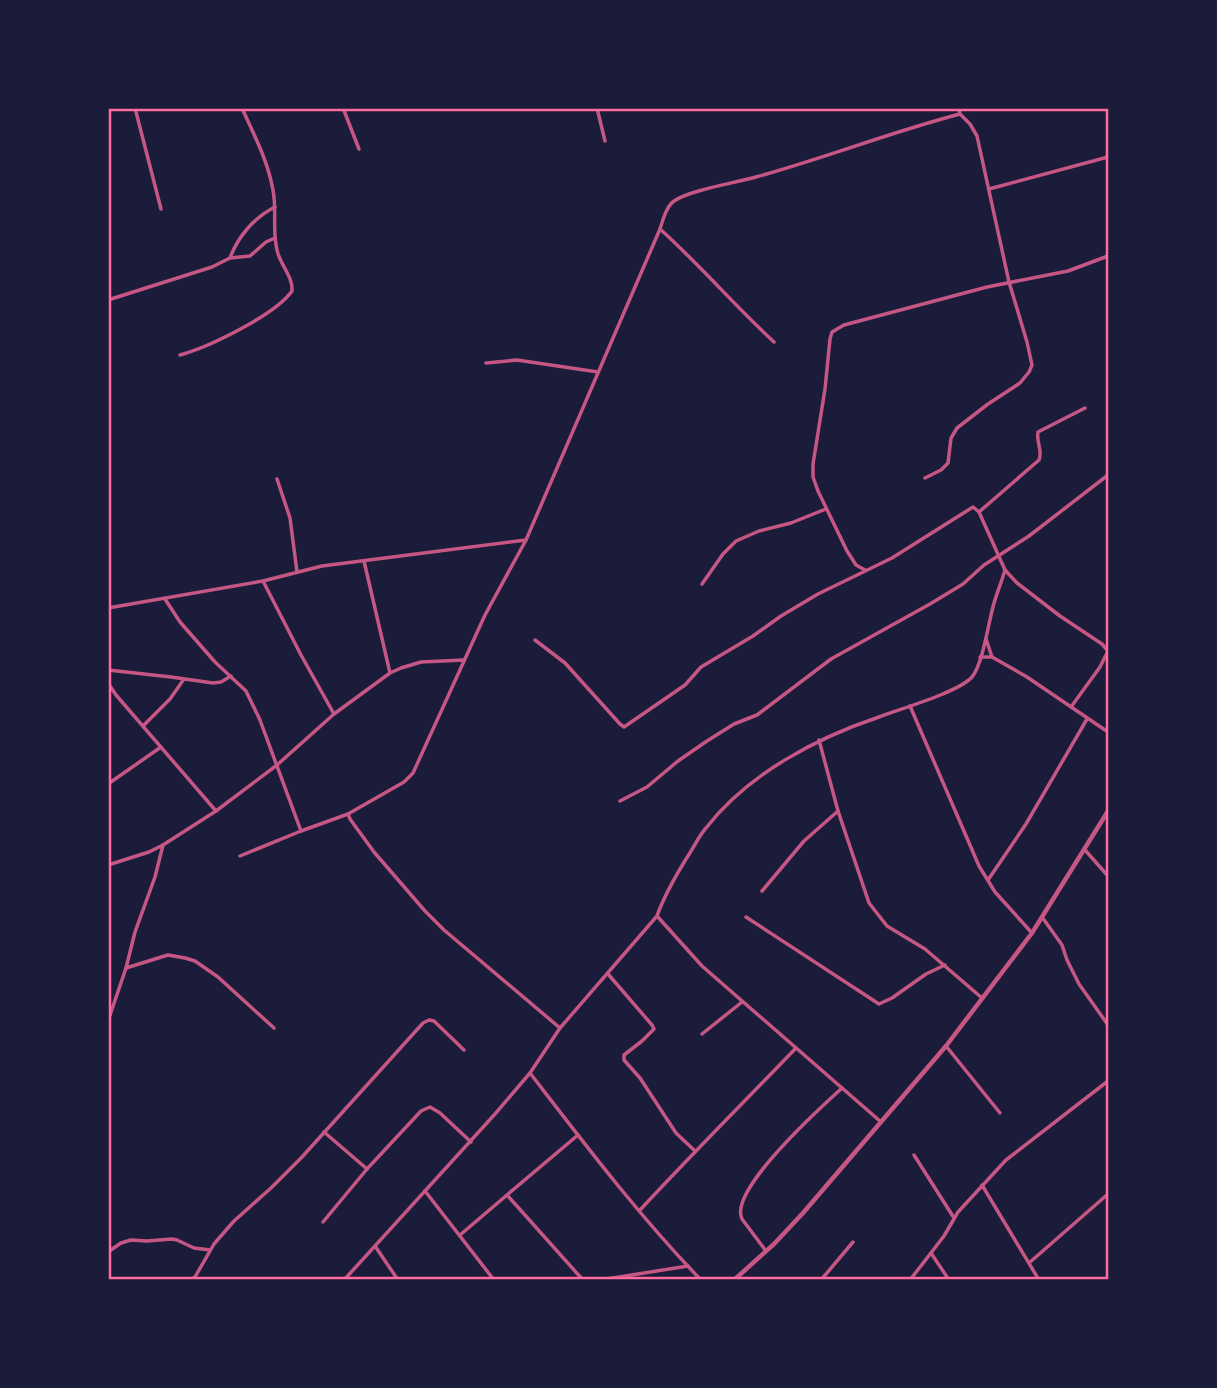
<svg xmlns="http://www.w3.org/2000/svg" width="1217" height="1388" font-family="Commissioner,sans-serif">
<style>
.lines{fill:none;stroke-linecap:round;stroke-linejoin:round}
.minor{stroke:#c65784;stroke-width:3.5}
.tertiary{stroke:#c65784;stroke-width:4.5}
.neatline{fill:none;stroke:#ff6b9d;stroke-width:2.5}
</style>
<rect width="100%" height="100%" fill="#1b1b3a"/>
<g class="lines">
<g class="minor">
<polyline points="135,108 161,209"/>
<polyline points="343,108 359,149"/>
<polyline points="597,108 605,141"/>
<polyline points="989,189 1108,157"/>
<path d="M660 229C700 265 735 306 774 342"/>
<path d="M230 258C238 236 255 217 275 207"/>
<polyline points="108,300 212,267 230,258 250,256 266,242 275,238"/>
<path d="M180 355C209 347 275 315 292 291 293 276 280 265 277 250 272 229 277 211 273 190 268 161 254 135 242 108"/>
<polyline points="486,363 517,360 598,372"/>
<polyline points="925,478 941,470 948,463 951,438 957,428 988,404 1020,383 1029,372 1032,365 1027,342 1009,282 977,136 970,124 960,114 959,108"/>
<polyline points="277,479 290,518 297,572"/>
<path d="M979 512 1039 460C1043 451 1036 442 1038 432L1085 408"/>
<polyline points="364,561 390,673"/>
<polyline points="865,570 856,565 847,551 818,491 813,477 813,464 825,389 830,339 832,332 844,325 987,287 1068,271 1108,256"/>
<polyline points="263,581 301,655 334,714"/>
<polyline points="702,584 723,554 736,541 759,531 791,523 826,509"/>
<polyline points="165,599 180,622 215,662 246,691 260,720 301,831"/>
<polyline points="108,608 263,581 322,566 526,540"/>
<polyline points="986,639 992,657"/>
<polyline points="535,640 565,663 620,724 624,727 685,685 701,667 753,636 781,616 818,594 892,558 973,507 979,512 1005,570 1017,583 1060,616 1102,644 1108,651 1100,667 1071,707"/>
<polyline points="980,657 992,657 1027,677 1108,732"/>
<polyline points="108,670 171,677 213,683 221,682 231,676"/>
<polyline points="108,683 116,695 216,811"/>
<polyline points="910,706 979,866 995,892 1032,933"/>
<polyline points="143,726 170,699 184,679"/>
<polyline points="108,784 161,747"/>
<polyline points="620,801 647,787 678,761 707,741 734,724 757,715 831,659 930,604 963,584 984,565 1029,536 1108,475"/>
<polyline points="838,811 869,903 887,926 925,949 982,998"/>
<polyline points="348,814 350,819 374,852 425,911 444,930 560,1028"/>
<polyline points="1085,850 1108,876"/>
<path d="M240 856 301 831 348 814 404 782 413 773 485 615 526 540 660 229C663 220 666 207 674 201 690 190 735 183 756 177 825 158 891 132 960 114"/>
<polyline points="108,865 149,852 163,845 216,811 277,765 334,714 390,673 401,668 421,662 464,660"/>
<polyline points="988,880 1026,824 1087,719"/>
<polyline points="762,891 804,841 838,811 819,740"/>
<polyline points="746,917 879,1004 892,998 926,974 945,965"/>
<polyline points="1042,917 1062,945 1067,960 1079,984 1108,1025"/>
<polyline points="126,968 168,955 185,958 195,961 218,977 274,1028"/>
<polyline points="608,974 652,1025 654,1029 642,1041 624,1055 624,1060 640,1078 676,1133 695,1151"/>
<polyline points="108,1021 126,968 135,932 155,877 163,845"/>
<polyline points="702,1034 742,1002"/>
<polyline points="946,1046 1000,1113"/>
<path d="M530 1073C584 1143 639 1216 701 1280"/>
<path d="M881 1122 702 966 657 916C664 896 675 877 686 859 693 849 698 837 706 828 748 774 816 738 879 717 900 709 959 692 972 677 982 665 988 627 992 611 995 597 1001 584 1005 570"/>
<polyline points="324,1132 367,1169 421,1111 430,1107 440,1113 471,1142"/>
<polyline points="578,1135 507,1195 583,1280"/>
<polyline points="914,1155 954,1218"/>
<polyline points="982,1185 1039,1280"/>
<polyline points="425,1191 494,1280"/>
<path d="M640 1210C691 1155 744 1102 796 1048"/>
<polyline points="323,1222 367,1169"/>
<polyline points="460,1235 507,1195"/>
<polyline points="375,1246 398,1280"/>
<path d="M766 1251 742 1219C728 1191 821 1107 842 1088"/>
<polyline points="108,1252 121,1243 131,1240 147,1241 172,1239 177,1240 194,1248 210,1250"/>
<polyline points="931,1253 949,1280"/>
<polyline points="1029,1263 1108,1194"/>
<polyline points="191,1280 195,1277 214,1244 234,1221 271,1188 302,1157 423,1023 429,1020 434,1021 464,1050"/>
<polyline points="344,1280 495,1114 530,1073 560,1028 657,916"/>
<polyline points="600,1280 688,1266"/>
<polyline points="821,1280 853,1242"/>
<polyline points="910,1280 944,1236 958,1212 1006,1160 1108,1081"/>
</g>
<polyline class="tertiary" points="734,1280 774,1244 803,1213 946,1046 1032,933 1108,811"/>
</g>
<rect width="1217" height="1388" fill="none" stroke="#1b1b3a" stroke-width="220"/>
<rect x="110" y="110" width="997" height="1168" class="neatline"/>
</svg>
